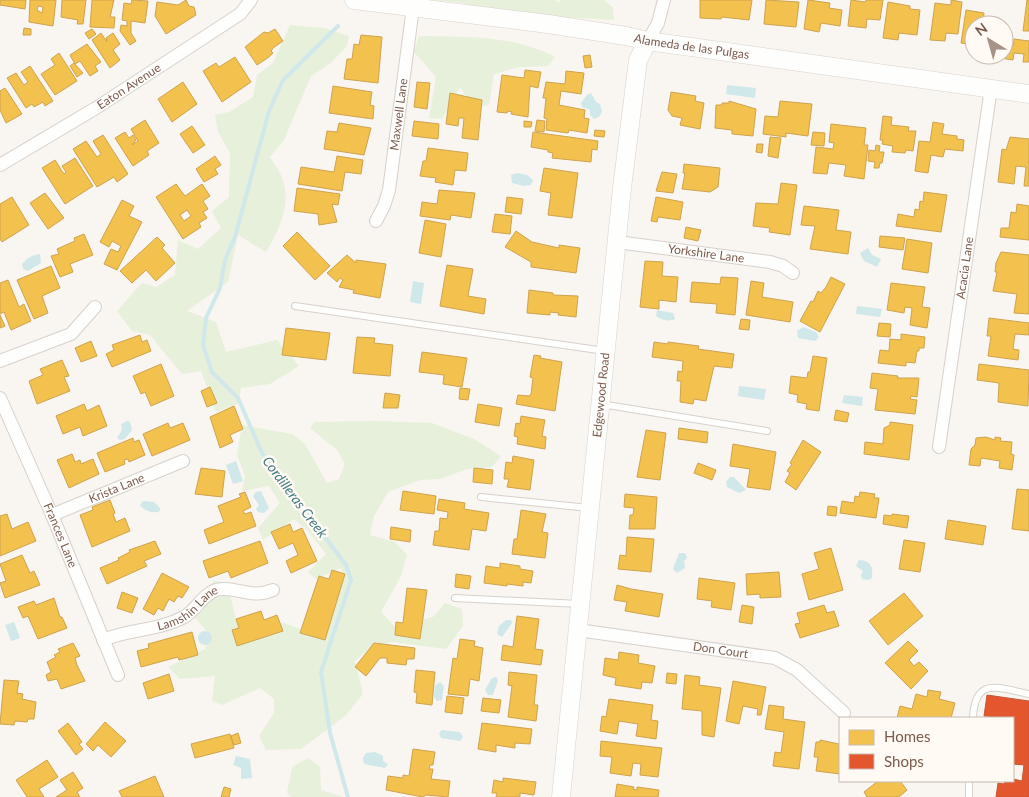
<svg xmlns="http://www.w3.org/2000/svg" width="1029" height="797" font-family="Lato,sans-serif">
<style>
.green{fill:#e7f0db}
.water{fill:#d0e8ea}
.homes{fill:#f2c14e;stroke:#cea34e;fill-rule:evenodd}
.shops{fill:#e4572e;stroke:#c45837}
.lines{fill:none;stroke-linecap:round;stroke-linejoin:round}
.stream{stroke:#d0e8ea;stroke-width:4}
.lane-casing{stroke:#d7d1cb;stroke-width:8}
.street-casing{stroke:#d7d1cb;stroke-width:14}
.secondary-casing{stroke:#d9d2cb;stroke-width:19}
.lane{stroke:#fefefd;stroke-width:6}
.street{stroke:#fefefd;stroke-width:12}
.secondary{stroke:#fefefd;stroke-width:18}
.labels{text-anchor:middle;stroke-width:5;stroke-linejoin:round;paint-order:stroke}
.street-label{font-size:12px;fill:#7a5c4d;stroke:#fffaf3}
.water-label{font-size:14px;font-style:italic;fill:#437c86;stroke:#fffaf3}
</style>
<rect width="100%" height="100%" fill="#f9f5f0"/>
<g class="green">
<polygon points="436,0 555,0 559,3 561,0 604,0 613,8 614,20 500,14 464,3"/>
<path d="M290 25 324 28 349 36 347 46 331 63 311 76 284 140 270 157C274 164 280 171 282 178 292 203 279 231 266 252L238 235 228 282 187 311 216 322 226 352 277 340 299 366 270 384 241 388 238 404 216 412 201 371 182 374 150 335 132 331 117 311 142 283 156 287 175 275 178 240 198 249 221 228 212 211 229 197 230 153 218 132 215 115 229 112 253 97 257 75 273 63Z"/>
<path d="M419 36C465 37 513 35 555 57L548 66 519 67 494 74 489 105 473 107 460 87 442 119 429 118 436 77 414 52Z"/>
<polygon points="375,421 432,423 474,439 501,456 492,467 467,469 440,479 420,480 388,492 374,516 370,535 395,542 407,555 401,576 381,612 395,627 433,617 445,603 462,609 463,626 446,649 393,642 372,646 355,661 363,694 345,716 301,749 266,750 259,736 274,713 274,699 260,688 222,705 212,701 215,676 180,679 168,667 205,649 209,634 195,618 198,598 214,581 227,583 239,631 284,623 310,633 321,621 344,578 341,568 316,579 308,572 326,554 308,531 294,519 263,540 258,528 280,503 269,486 242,491 245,476 237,455 242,425 292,434 305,444 327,483 339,479 345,464 337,450 310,428 314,422"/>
<polygon points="308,758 320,767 321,790 343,797 291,797 287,793 292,767"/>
</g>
<g class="water">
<polygon points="727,85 756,88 755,98 726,94"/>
<polygon points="591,93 596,102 600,104 602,111 600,116 594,119 590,115 590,110 582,107 581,103 587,95"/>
<polygon points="518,173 527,175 533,180 531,185 524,186 512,183 511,175"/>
<polygon points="868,248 872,255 881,259 877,267 864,261 860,253"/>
<path d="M40 254 41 263 28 271 23 269 22 264C27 258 32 255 40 254Z"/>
<polygon points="413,281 424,283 421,304 410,302"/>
<polygon points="857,306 882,309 880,317 856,314"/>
<path d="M657 310 673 313 675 319C669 322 661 320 656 316Z"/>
<polygon points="803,327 816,332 819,337 815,341 798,338 797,331"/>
<polygon points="739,386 766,389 764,400 738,396"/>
<polygon points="844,395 863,397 862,406 842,403"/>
<polygon points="127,421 130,422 132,430 125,439 120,440 117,438 122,430 121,424"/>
<polygon points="236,461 243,481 233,484 226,465"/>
<polygon points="730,477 734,477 746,490 739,493 727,487 726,482"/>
<polygon points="261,491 269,508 264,513 258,512 256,509 259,505 253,496 256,492"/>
<path d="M143 501 154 502 160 508V511C153 514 144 511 140 505Z"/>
<polygon points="679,553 685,553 687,558 684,561 685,568 677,573 673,569"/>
<path d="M859 560C872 561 873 567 872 578L868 580 862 579 861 575 863 571 856 566Z"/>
<polygon points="506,620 511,620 512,623 502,637 497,634 499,626"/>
<polygon points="14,622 20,638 11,641 5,625"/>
<circle cx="205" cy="638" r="7"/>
<polygon points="496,677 498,680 493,695 488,695 485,690 492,678"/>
<polygon points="440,682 444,686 442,700 437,701 434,697 435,686"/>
<polygon points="442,730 460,732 463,737 460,741 441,738 439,733"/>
<polygon points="375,752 383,756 383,761 388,764 385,768 364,764 363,758 366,753"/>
<polygon points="236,756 250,759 252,778 241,779 241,768 233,765"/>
</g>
<g class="homes">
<polygon points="0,0 26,0 25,9 0,5"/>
<path d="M30 0H56L53 26 29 22ZM38 6 43 7 42 13 37 10Z"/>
<polygon points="62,0 86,0 83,24 77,24 78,20 61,17"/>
<polygon points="92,0 114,0 110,17 115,17 114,28 90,27"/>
<polygon points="132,0 148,1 145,23 131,21 131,33 136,41 130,45 120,31 121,25 127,26 127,21 122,20 124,3 131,4"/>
<polygon points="186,0 189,6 194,7 196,15 166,34 155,16 157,2 178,5"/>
<polygon points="700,0 752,0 749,20 722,17 721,19 700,18"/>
<polygon points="766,0 799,2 796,27 764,24"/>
<polygon points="808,0 830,3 829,8 842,10 840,26 821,23 819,32 804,29"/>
<polygon points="851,0 865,2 866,0 883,0 880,20 867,19 866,28 848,26"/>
<polygon points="951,0 962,2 958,34 946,33 945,41 930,40 935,3 951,5"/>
<polygon points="1027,0 1029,0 1029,31 1023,31"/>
<polygon points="888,2 910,6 910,9 920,10 917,35 899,33 898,40 883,38"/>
<polygon points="966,10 984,13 983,25 974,25 974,45 961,43"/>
<polygon points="24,28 31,29 31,35 23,35"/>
<polygon points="92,29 96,34 89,39 85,33"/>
<polygon points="275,29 283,41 273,48 271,51 273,53 269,57 257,65 245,47 264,32 268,33"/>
<polygon points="101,33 107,42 106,38 113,33 120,44 113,50 120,60 110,68 92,40"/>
<polygon points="361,35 382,37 378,83 344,79 347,59 352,59 354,44 359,45"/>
<polygon points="1014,39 1029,41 1029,62 1023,62 1024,54 1014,53 1013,60 1000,58 1000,55 1004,55 1004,45 1013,46"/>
<polygon points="87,44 101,62 95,66 98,71 90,76 80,61 75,64 70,55"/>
<polygon points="59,53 77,81 55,95 41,74 55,65 51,59"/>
<polygon points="590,55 592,67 585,68 583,56"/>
<polygon points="235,57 251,82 222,102 203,71 216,63 219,67"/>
<polygon points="74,63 83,73 77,77 70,66"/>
<polygon points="30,66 53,101 45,106 43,102 34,107 32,104 26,108 7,78 16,73 24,85 28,82 21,72"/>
<polygon points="525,70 541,72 538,88 530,86 528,117 511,114 512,112 508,111 507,113 497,112 502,75 524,78"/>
<polygon points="566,71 584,73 581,94 561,91 559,105 585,110 584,118 589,119 587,133 569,130 568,133 546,130 547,119 544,118 546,98 543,98 546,82 565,84"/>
<polygon points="183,82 197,104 172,122 158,99"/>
<polygon points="417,82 430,83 427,109 414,107"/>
<polygon points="333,86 372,92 370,105 374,106 373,119 329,113"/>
<polygon points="5,88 22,114 6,123 0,110 0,91"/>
<polygon points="671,92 696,96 695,101 704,103 700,129 680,125 682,118 672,116 668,110"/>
<polygon points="450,93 482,100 478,140 462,138 464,118 459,118 458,126 446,124"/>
<polygon points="729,101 756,109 753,136 732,134 732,130 715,128 716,105 722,105 722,103 729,103"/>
<polygon points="780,101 812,104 808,136 786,133 786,137 763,134 765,116 778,117"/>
<polygon points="883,116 892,117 891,125 909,127 908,131 916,131 913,151 906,150 905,153 892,152 893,146 882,144 883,140 880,140"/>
<polygon points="145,120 159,143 147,151 149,155 133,166 115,138 125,132 129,138 133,135 136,140 132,145 138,141 131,129"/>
<polygon points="537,120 545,121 544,132 535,131"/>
<polygon points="414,121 439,124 438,139 412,136"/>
<polygon points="524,121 532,122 531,127 524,127"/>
<polygon points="933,122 944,124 942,134 957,136 957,139 964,140 963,151 945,149 943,157 931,155 928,173 915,171 919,141 930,142"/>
<polygon points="339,123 371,128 364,155 324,149 327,131 337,132"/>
<polygon points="831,124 866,128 864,145 868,145 864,179 844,176 846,165 829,163 827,174 813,173 816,147 833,149 834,143 829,142"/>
<polygon points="192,126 205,145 193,153 180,134"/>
<polygon points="595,130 605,131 604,137 594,136"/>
<polygon points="533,132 598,141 597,150 592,149 591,162 552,158 553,153 548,152 548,150 531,147"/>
<polygon points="813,132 825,133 824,146 811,145"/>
<polygon points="103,135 128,174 117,182 114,177 97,187 73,149 86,141 97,157 101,154 93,141"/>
<polygon points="770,137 781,138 778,158 768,156"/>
<polygon points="1010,137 1029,139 1029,186 1024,186 1026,167 1016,166 1014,184 998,182 1002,149 1006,150"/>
<polygon points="757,144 763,144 762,153 756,152"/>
<polygon points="876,145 880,146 879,152 884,152 882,163 880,163 879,168 874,168 875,162 868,161 869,150 875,151"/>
<polygon points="428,148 468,153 466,171 455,170 453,185 435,182 436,178 420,176 423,161 426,161"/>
<polygon points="215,156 221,165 215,169 218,174 204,182 196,169"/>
<polygon points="337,156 363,160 361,174 345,172 342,191 298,184 301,167 334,172"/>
<polygon points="75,158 93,186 65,204 42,168 55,160 64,174 66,172 62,166"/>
<polygon points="684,164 720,168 718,187 710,192 682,189 685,173 683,173"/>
<polygon points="544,168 578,173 572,218 548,215 551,193 540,191"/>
<polygon points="662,172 677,174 673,193 656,191"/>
<polygon points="781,183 797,185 790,235 769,232 770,228 753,226 756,203 778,204"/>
<path d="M176 184 185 196 202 184 210 196 203 201 208 209 203 212 207 218 199 223 201 227 183 239 156 197ZM187 210 191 216 184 221 180 215Z"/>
<polygon points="297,188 340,194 338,205 332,204 337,222 319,225 318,214 294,211"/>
<polygon points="439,190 475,193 471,218 451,215 450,220 420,216 422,202 437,204"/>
<polygon points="924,192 947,195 941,232 896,226 898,214 914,217 915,209 919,210 920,201 923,202"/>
<polygon points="45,193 64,218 48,229 30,203"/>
<polygon points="12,197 29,225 2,242 0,239 0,204"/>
<polygon points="507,197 523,199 521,214 505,212"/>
<polygon points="656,197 683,202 680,220 658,217 657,222 651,221"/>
<polygon points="122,200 134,206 129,216 142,222 117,270 104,264 111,249 118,252 121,246 112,241 109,247 100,242"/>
<polygon points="1017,204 1029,206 1029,240 1000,237 1001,228 1009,228 1011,212 1016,213"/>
<polygon points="804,206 839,210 836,230 851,232 848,254 810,249 815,226 801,225"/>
<polygon points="495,214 512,216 510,234 492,232"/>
<polygon points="425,220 446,224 441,257 419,253"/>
<polygon points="686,227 701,230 698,241 684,238"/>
<polygon points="516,231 532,242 559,248 559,245 580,248 576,273 531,267 531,262 505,247"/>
<polygon points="297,232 330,266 315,280 283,246"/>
<polygon points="84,234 93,255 70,264 73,272 60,277 51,256 59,254 57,249 75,241 74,238"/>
<polygon points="880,236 905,238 903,250 879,247"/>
<polygon points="157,237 165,245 162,248 175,263 156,281 146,270 132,283 120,271"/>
<polygon points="907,239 932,243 928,273 902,269"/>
<polygon points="1001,252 1029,255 1029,314 1014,313 1017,294 993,291 997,272 995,272 996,263"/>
<polygon points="347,255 356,263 356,260 386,264 380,298 353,293 354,290 339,287 343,280 340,278 337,282 327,273"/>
<polygon points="645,261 663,262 662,276 678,277 676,302 659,300 659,309 640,307"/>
<polygon points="447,265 473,269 468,296 486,299 484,314 440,306"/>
<polygon points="51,266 60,288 42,296 48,313 34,319 17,280"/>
<polygon points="721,277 738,278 735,315 716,313 717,304 690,302 692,282 720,284"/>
<polygon points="831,277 845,284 820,332 800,321 811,301 813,302 818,291 821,293 826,287"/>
<polygon points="8,280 19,307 24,304 31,321 11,330 4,312 0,314 0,283"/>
<polygon points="751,281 764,283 762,297 793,302 790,322 746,315"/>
<polygon points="891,283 925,287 922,307 930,308 927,328 910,325 912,308 905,307 904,313 887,310"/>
<polygon points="529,290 553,293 553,295 578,296 576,317 558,315 559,313 550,312 550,315 527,313"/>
<polygon points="0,315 5,326 0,328"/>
<polygon points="989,318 1029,323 1029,335 1015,334 1013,349 1019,350 1018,360 988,356 991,336 987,336"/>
<polygon points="741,319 750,320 749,330 739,329"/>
<polygon points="879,323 891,324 890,337 877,336"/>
<polygon points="286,328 330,333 326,360 282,355"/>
<polygon points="901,334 925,337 924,348 919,348 919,351 917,351 915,363 906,362 906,366 878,363 880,350 889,351 890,339 901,340"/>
<polygon points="140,335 142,342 147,340 151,351 112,367 106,354 114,350 112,345"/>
<polygon points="357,337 375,338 374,343 393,345 390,376 353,373"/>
<polygon points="91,341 97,356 81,362 75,348"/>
<polygon points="654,342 668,344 668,342 699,346 698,349 734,354 732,368 714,366 706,401 694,399 693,404 680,402 681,381 677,381 678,371 682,372 683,361 652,357"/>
<polygon points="422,352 467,358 462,387 443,384 444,375 419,372"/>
<polygon points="534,355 541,356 540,358 562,362 555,411 516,404 518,395 529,396 531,394 533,378 530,377"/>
<polygon points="813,356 827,358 819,411 806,409 807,404 797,402 798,395 789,393 791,376 807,378 808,372 810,372"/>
<polygon points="62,360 69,376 64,377 70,391 37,404 29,381 43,375 40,369"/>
<polygon points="161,364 174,396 151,406 145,392 141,394 133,376"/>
<polygon points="979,364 1029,370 1028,406 998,402 999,383 977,380"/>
<polygon points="872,373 898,376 897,378 919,378 917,397 911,396 910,399 917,400 915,414 875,410 878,389 870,388"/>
<polygon points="210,387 217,403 207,407 201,391"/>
<polygon points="460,388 470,389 468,400 459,399"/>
<polygon points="385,393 400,395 398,408 383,408"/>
<polygon points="84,404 87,411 99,405 107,426 83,436 80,427 63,434 56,416"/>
<polygon points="478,404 502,408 499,426 475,422"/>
<polygon points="234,406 243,429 230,435 233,442 220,448 210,417"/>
<polygon points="836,410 849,413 847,422 834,420"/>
<polygon points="521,416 545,420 542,436 546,437 545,449 517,444 518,437 514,436 516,423 520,424"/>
<polygon points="890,422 913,425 909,460 864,454 865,442 883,444 884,428 890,425"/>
<polygon points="168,423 170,428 183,423 190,440 152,456 143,434"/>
<polygon points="679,428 708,432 707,443 678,439"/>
<polygon points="646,430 666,433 660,480 637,477"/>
<polygon points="986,437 995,440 995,437 1001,438 1000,441 1012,442 1011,454 1014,455 1012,470 999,468 1000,461 981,458 980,466 969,465 971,449 975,445 976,438"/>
<polygon points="133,438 134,442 139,440 145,455 129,462 128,459 124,460 125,464 105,472 97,453"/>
<polygon points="803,440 821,452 796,490 785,482 790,473 787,471 792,464 790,463"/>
<polygon points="733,444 776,452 770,490 747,487 750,469 730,466"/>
<polygon points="72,454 75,462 80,460 81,464 93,459 99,474 69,488 57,460"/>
<polygon points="513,456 534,460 530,490 507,487 509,479 504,479 506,462 512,463"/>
<polygon points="698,463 716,470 712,480 694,473"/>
<polygon points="201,468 225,471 222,497 195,494"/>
<polygon points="474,468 493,470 492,484 473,482"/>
<polygon points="1017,489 1029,490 1029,531 1012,529"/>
<polygon points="403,491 436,496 434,514 400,510"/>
<polygon points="245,492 251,507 243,511 245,514 251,512 256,526 209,544 204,530 224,522 218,506 241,497 239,494"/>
<polygon points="860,492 875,494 874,498 879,498 876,518 840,513 842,501 854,503 855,496 859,497"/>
<polygon points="625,494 657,497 655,529 629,529 630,515 633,515 634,508 624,507"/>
<polygon points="439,499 465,503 464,509 489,513 486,531 472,529 469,550 433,545 435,531 439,531 440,518 447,519 448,512 437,510"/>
<polygon points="110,500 115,513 113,514 116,522 125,518 130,531 92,547 80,515 93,510 92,507"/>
<polygon points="828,506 837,507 836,516 827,515"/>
<polygon points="521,510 546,514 542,532 548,533 545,558 512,554 514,539 517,539"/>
<polygon points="7,514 12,529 28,522 36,541 0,556 0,516"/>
<polygon points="892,514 909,516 907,528 883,524 884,515 892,516"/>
<polygon points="948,520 986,526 983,545 945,539"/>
<polygon points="290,524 293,532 302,528 317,561 291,573 286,561 298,555 293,543 279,549 271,532"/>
<polygon points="391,527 411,530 410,542 390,539"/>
<polygon points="627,537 654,539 651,572 618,569 620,555 626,556"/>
<polygon points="904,540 925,543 920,572 899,569"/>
<polygon points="155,541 161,554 144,561 147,566 107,584 100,568 119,560 118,558 130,552 129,550"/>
<polygon points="260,541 268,563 231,578 228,571 209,578 203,561"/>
<polygon points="831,548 843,590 809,600 802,574 819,569 814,553"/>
<polygon points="22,555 30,573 34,571 40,585 5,598 0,583 6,581 0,564"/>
<polygon points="500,563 520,566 520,569 533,571 531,583 523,582 523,586 507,584 507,586 484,583 486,566 500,568"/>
<polygon points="332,570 345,574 325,640 300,633 319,576 329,579"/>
<polygon points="779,572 781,597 760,598 760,594 747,595 746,574"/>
<polygon points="162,573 189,587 182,598 178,596 174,602 169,599 163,611 158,608 154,615 143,609"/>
<polygon points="456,574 471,576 469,589 455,587"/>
<polygon points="699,578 735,583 731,610 711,607 712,601 697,599"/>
<polygon points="617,585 631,589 663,594 659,617 625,611 627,602 614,600"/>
<polygon points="407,588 427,590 420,639 395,635 396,622 403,623"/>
<polygon points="122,592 138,598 132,613 117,608"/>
<polygon points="904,593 923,616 888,645 869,621"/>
<polygon points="54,598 60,617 62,617 67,628 38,639 28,616 23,618 18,607 34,601 36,605"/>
<polygon points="742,605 754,607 752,624 739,622"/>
<polygon points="824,605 827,613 834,611 839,626 800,638 795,624 800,623 797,613"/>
<polygon points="261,611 264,620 277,615 283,631 237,646 232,630 239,628 236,619"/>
<polygon points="517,616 539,619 535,649 543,650 541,665 501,660 503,645 513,647"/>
<polygon points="192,632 198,655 179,660 178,657 141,667 137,651 149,648 148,644"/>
<polygon points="460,639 475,641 474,646 483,648 479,681 470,679 468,696 448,694 453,658 457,659"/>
<polygon points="908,641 918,651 909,660 914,666 919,662 928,671 911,689 885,663"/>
<polygon points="73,643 80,656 75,658 77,665 85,681 61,689 57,679 48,681 46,675 51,672 47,662 56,657 54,655 60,652 58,649"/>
<polygon points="374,643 415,648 414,659 407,659 406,665 387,663 387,658 380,658 366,676 355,667"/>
<polygon points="619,652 639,655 638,663 655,666 652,683 642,682 641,689 615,685 616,678 603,675 605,658 618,660"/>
<polygon points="416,670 435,672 432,705 416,703 417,693 414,692"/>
<polygon points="509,672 537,675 534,705 538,705 536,721 508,717 512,686 508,685"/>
<polygon points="667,673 677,674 676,684 666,683"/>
<polygon points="169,674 174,691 148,699 143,683"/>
<polygon points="685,675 700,677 699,685 721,688 714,737 702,735 702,711 682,709"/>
<polygon points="4,680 19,681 17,693 23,694 22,699 36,702 34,719 28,719 27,722 15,721 14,725 0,724"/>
<polygon points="733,681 766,687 761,715 757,715 758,709 743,706 739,724 726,721"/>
<polygon points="928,690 941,692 939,699 955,703 951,718 897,718 900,706 912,709 916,694 927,697"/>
<polygon points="447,696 464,698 462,714 445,712"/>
<polygon points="483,698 501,700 499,713 481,711"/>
<polygon points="609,699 653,705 651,720 658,721 656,739 636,736 638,724 619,721 617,734 600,731 602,716 606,717"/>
<polygon points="769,705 784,707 783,719 805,722 799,769 773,766 775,752 781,753 784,732 765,729"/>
<polygon points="105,722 126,741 111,757 98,745 93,751 86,744"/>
<polygon points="68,723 82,742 79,744 83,749 76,755 58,731"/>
<polygon points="482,723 532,729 530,744 515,743 515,748 496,745 496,752 478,749"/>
<polygon points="238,733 241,743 234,745 231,736"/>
<polygon points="230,734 234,748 195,758 191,744"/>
<polygon points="820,740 839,744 840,774 816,771 818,757 814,757 816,742 820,742"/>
<polygon points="601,741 662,748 658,777 640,775 641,764 633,763 631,776 610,773 612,757 600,756"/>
<polygon points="413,749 435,752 433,765 430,765 429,769 433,769 431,779 450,781 448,797 426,795 423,797 386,790 388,776 403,778 403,775 409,776"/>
<polygon points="47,760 58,777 39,789 44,797 27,797 16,780"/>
<polygon points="73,772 83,788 77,792 80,797 56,797 67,790 60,780"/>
<polygon points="155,776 164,797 122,797 119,791"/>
<polygon points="503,778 536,782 534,795 520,793 520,797 496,797 497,793 492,793 494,780 503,782"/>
<polygon points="878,781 900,781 907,790 899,797 867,797 864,792"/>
<polygon points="617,784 634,787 633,789 637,790 637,787 659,790 658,797 615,797"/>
<polygon points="224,787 231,789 229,797 221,797"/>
</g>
<polygon class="shops" points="987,695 1029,701 1029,797 996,797 998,783 1004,784 1005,781 1013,779 1022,781 1024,765 1013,764 1013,718 984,716"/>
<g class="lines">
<polyline class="stream" points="338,26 283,80 269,111 235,237 225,260 220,288 206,318 203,345 212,372 238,398 262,453 346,565 351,580 321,672 330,733 348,797"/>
<defs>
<g id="lane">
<polyline points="295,306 605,351"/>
<polyline points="601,404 767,431"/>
<polyline points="481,497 589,508"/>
<polyline points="455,598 580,604"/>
<path d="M973 718C975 676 998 688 1029 694"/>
<polyline points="969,797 969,781"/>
</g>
<g id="street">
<polyline points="648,41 658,23 664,0"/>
<path id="s1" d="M0 165 96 108 240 14 251 0"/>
<path id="s2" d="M376 221 384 206 389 190 413 7"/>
<path id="s3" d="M617 242 770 262 783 266 793 273"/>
<polyline points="0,361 71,334 95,307"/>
<path id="s4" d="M0 398 52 515 118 675"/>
<path id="s5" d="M939 447 991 88"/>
<path id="s6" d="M52 515 183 461"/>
<path id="s7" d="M578 630 775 658 797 670 844 713"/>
<path id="s8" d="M103 640C129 629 158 631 184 617 196 610 203 594 216 590 236 585 250 600 273 590"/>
</g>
<g id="secondary">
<path id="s9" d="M354 0 548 24 626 36 648 41 1029 94"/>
<path id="s10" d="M561 797 622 188 638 60 648 41"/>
</g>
</defs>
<use href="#lane" class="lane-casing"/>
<use href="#street" class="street-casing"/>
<use href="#secondary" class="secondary-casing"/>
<use href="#lane" class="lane"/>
<use href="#street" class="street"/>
<use href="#secondary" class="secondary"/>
</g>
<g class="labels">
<g class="street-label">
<text dy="4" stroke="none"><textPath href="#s9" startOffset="341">Alameda de las Pulgas</textPath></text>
<text dy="4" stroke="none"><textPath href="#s1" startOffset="151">Eaton Avenue</textPath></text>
<text dy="4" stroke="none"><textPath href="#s2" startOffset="110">Maxwell Lane</textPath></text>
<text dy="4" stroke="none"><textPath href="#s3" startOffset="90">Yorkshire Lane</textPath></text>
<text dy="4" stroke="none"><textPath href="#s5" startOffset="181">Acacia Lane</textPath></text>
<text dy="4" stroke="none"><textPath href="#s10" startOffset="404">Edgewood Road</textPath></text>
<text dy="4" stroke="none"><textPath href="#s6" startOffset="70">Krista Lane</textPath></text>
<text dy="4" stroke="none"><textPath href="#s4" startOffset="150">Frances Lane</textPath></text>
<text dy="4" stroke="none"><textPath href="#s8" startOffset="92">Lamshin Lane</textPath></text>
<text dy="4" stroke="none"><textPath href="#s7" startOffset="144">Don Court</textPath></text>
</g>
<g class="water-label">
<text transform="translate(295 497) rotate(53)" y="5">Cordilleras Creek</text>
</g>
</g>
<rect x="839" y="717" width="175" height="65" fill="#fffaf3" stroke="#cabbb1"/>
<rect x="849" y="730" width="25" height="15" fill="#f2c14e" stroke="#cabbb1"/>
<text x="884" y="742" font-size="15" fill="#7a5c4d">Homes</text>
<rect x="849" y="754" width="25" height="15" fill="#e4572e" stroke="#cabbb1"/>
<text x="884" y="767" font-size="15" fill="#7a5c4d">Shops</text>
<g transform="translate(989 40) rotate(323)"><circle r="24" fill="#fffaf3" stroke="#cabbb1"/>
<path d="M0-4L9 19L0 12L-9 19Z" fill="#a69286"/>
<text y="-8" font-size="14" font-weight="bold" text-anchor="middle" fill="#7a5c4d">N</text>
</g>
</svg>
